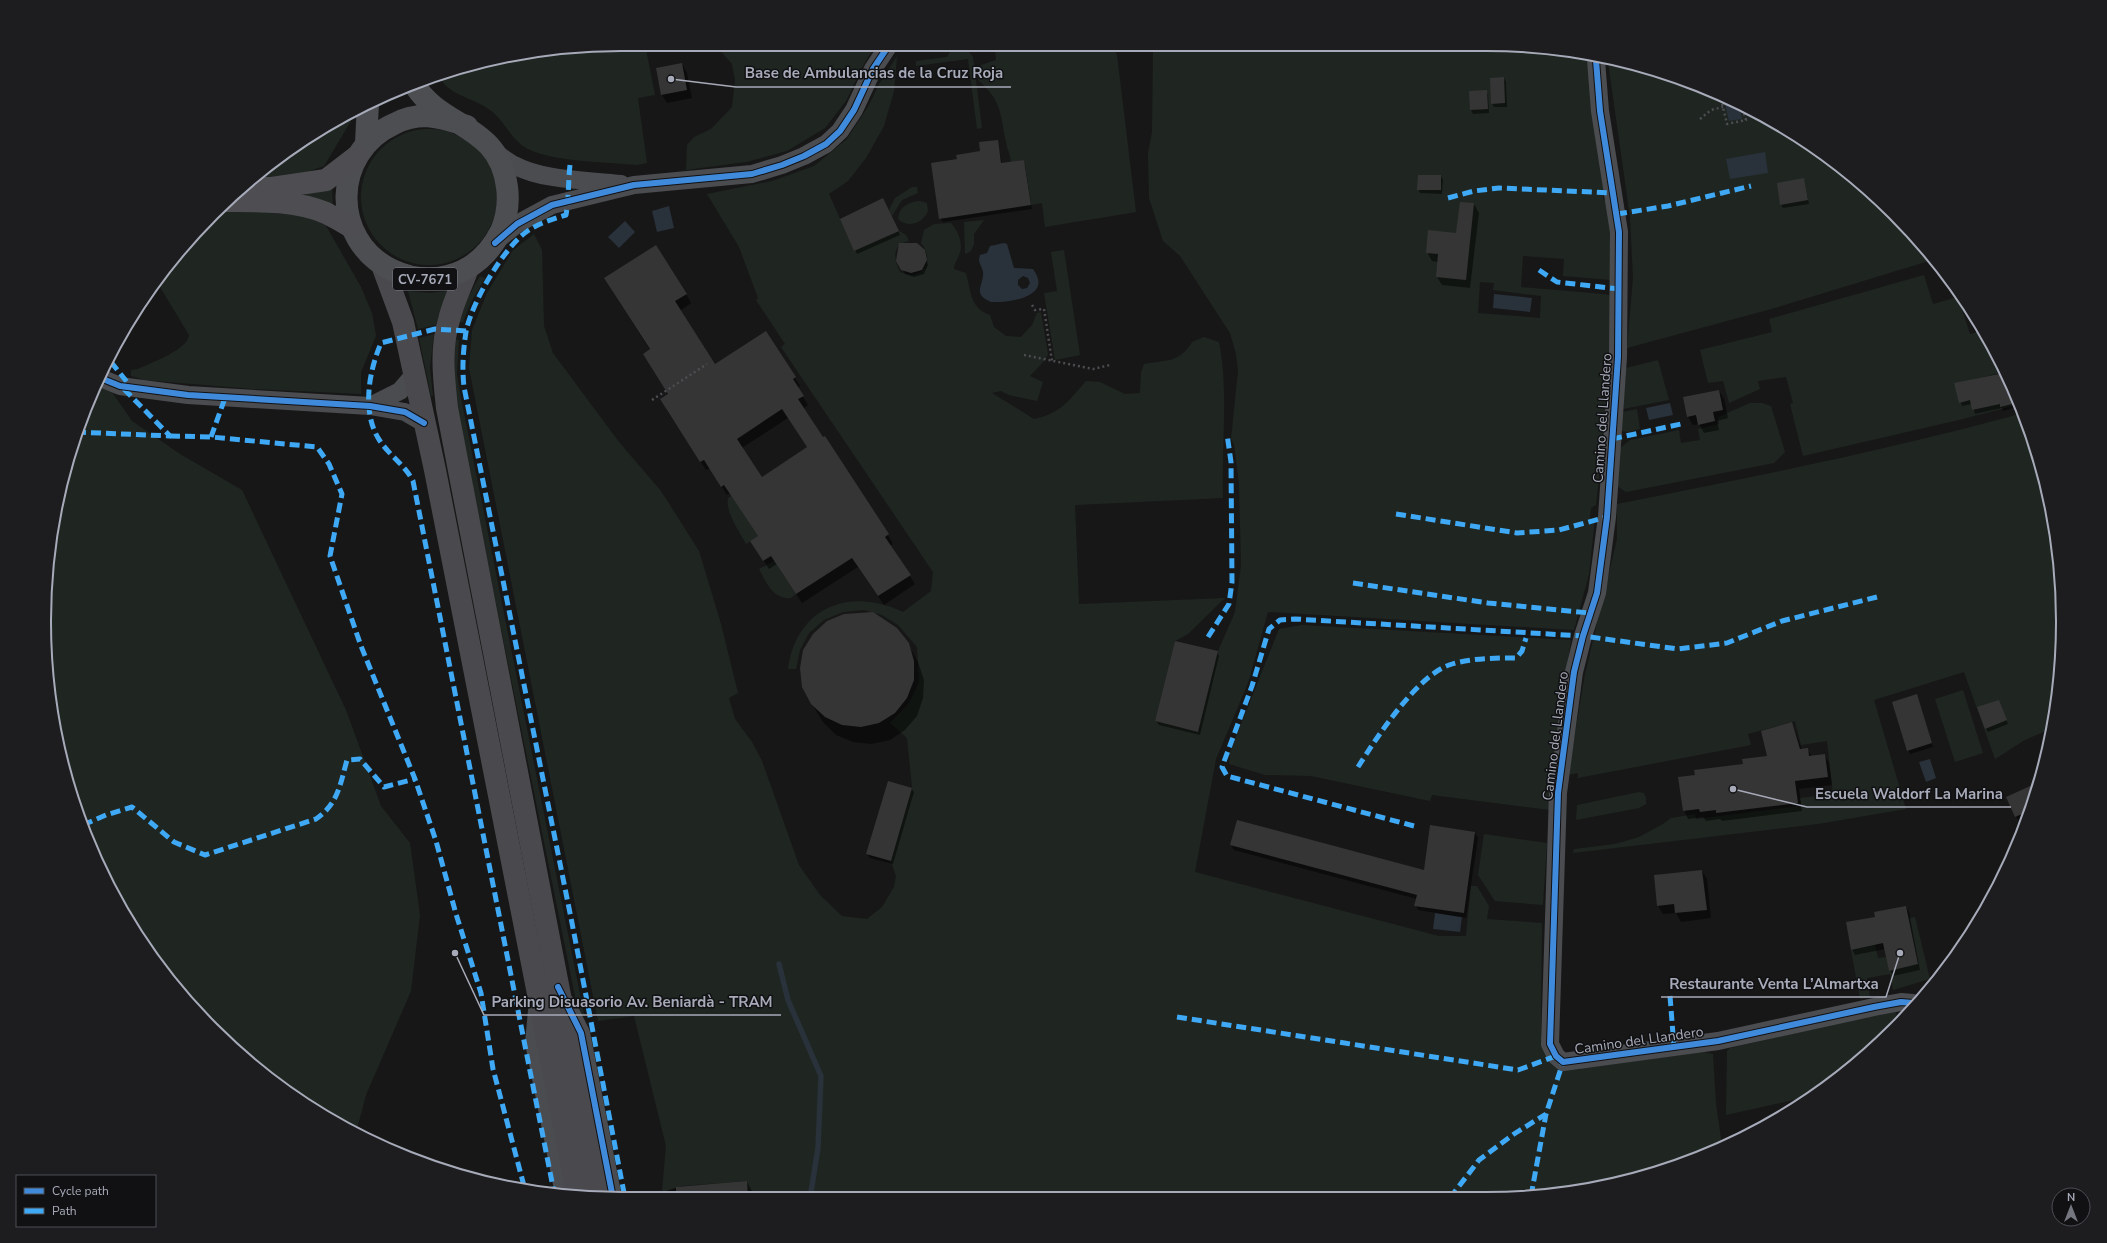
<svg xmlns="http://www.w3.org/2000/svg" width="2107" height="1243" font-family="'Nunito Sans',sans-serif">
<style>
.green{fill:#1f2621;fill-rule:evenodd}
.water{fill:#29313a;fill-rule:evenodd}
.shadow{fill:#0007;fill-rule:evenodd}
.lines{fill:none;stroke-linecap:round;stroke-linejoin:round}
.stream{stroke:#29313a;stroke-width:5.5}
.building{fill:#353536;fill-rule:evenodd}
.path{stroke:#4d4d52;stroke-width:2.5;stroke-dasharray:2 3;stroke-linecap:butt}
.minor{stroke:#4b4c50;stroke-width:18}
.secondary{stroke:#4a4a4e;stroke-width:22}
.primary{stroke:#4d4e52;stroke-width:22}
.trunk{stroke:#4e4e52;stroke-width:22}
.quiet{stroke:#3fa9f5;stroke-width:5;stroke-dasharray:10 5;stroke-linecap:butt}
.cycleway-casing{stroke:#111113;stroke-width:8}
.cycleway{stroke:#408adc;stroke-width:6}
.labels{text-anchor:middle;stroke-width:3;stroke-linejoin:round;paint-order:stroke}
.shield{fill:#111113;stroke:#7a7d87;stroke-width:1}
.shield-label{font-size:13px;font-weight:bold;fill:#a7abb9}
.street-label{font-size:14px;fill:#a7abb9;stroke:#111113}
.rim{fill:none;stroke:#a7abb9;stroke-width:2}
.leader{fill:none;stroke:#a7abb9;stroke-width:1.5}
.callout-dot{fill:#a7abb9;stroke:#111113;stroke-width:1.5}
.callout-label{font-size:15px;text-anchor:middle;font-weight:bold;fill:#a7abb9;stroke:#111113;stroke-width:3;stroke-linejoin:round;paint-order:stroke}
</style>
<rect width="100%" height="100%" fill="#171717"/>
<g class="green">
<path d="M1523 45 1587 58 1595 131 1603 175V199L1610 204 1611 280 1563 276 1564 259 1523 256 1521 287 1603 294 1609 295 1612 299 1607 402 1596 505 1591 508 1590 518 1595 519 1589 574 1574 630 1268 612 1248 683 1216 759 1195 872 1439 936H1466L1471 886H1477L1489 906 1487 919 1542 923 1541 1032 1545 1053 1567 1070 1703 1052 1713 1054 1716 1104 1722 1145 1671 1168 1523 1198H748L747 1181 681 1186 662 1192 666 1146 634 1016 598 1021 469 368 472 330 487 293 513 250 534 234 542 250 544 326 553 353 619 442 661 491 699 551 721 624 738 693 729 698 735 719 752 742 762 761 799 865 820 895 842 916 867 919 882 907 894 887 896 876 891 861 912 787 907 738 890 723 909 703 919 682 917 647 898 625 882 615 864 610 843 612 824 620 809 633 800 650 796 669H788C796 608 849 586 903 612L931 591 933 572 781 347 785 344 756 300 758 298 739 247 707 194 772 181 814 166 847 139 869 105 879 84 897 56 894 91 884 126 866 158 848 181 829 194 854 250 898 230 906 235 909 241C891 244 894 260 900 272 904 273 909 275 913 275 931 272 930 253 921 243L924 230 934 224 951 223C958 231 964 244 959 255 957 261 954 263 954 269L966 273C971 292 970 308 990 315L994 327 1006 336 1021 337 1032 325 1037 313 1041 312 1048 354 1046 359 1030 376 1043 382 1037 401 1009 395 1001 391 992 393 1034 419C1062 413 1068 401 1086 381L1100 382 1125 394 1140 393 1141 372 1144 364C1165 360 1180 363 1192 342L1204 337 1219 342C1229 393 1221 447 1223 498L1075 505 1079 604 1225 598 1188 634 1175 641 1155 721 1198 732 1218 651 1235 612 1241 565 1239 484 1234 444 1231 439 1238 371 1236 354 1230 333 1180 256 1163 241 1149 198 1148 153 1152 132 1153 47ZM1480 282 1494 283 1493 290 1541 296 1540 318 1478 313Z"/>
<polygon points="959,47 968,51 973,57 982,128 977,129 968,59 916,66 916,61 947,57 951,50"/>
<path d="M995 47H1113L1117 55 1136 212 1045 227 1042 203 1031 205 1024 160 1011 162C1010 153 1007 149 1006 142 1000 113 1002 101 978 80L981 65 996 60Z"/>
<polygon points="718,48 874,48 865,62 846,101 825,128 787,151 746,162 686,170 687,145 694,137 711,129 732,107 735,80 732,64"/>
<path d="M546 49H646L655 95 638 98 647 163 637 165C608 162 546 162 523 146 510 137 503 119 490 110 473 97 447 96 438 74Z"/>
<polygon points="1608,62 1671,75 1807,141 1894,213 1932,260 1775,308 1627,348 1633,278 1630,217"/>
<polygon points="351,113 351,121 324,166 301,174 249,181 270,163"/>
<circle cx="429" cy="197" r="68"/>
<polygon points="912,187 917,187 918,193 902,200 892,216 889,210 895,198"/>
<polygon points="332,188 333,206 306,196 306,194"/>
<path d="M920 201 927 203 928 211C923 223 908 229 898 219 899 207 908 202 920 201Z"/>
<path d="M215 211H285L311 217 325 224 361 287 372 313 376 336 361 372V394L253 389 144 380 131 376V370L138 369C150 363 188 350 189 335L157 282Z"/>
<polygon points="984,220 974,234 974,244 971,251 965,254 964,222"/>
<polygon points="1064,250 1080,355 1055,360 1044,293 1057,291 1051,252"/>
<polygon points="1924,275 1933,304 1958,297 1970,334 1982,331 2020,404 1963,419 1803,456 1790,404 1793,403 1786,377 1758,381 1760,389 1729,403 1723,381 1708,383 1700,350 1772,332 1769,319"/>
<polygon points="480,276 485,278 471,302 463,322 458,322 467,299"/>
<polygon points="408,291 430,293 447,291 436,325 418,329"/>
<polygon points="434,334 430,367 433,396 431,396 419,338"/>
<polygon points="454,339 459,340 457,374 461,398 584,1014 579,1016 455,400"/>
<polygon points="1658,360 1669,400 1623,409 1626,368"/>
<polygon points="99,386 112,392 132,421 180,454 242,490 346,710 381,806 410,843 420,915 411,991 366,1095 357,1129 300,1102 213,1030 163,973 121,910 75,807 55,734 44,622 49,546 75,436"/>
<polygon points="1750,403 1762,403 1771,406 1785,452 1774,463 1626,492 1617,486 1619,449 1630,440 1679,430 1681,443 1700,440 1698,429 1719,424 1718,417"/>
<polygon points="1637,409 1640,429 1628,432 1621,431 1622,412"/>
<path d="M2023 413 2052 509 2063 622 2052 728 2025 740 1995 759 1964 672 1874 700 1906 809 1818 824 1573 853 1574 849 1615 844 1639 837 1663 824 1671 818 1695 814 1696 819 1801 806 1800 798 1833 794 1827 741 1801 745 1795 721 1748 734 1751 745 1578 778V773L1568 775 1585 674 1617 539V504C1753 477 1889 450 2023 413Z"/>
<path d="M732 496 758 536 746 544C740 532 725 512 728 498Z"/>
<path d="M774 561 796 594 791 598C772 599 767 583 759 569Z"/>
<polygon points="1302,625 1571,640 1565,678 1550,810 1432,795 1430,801 1311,776 1265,775 1229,764 1230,752 1279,629"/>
<polygon points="1963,690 1983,753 1955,762 1935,699"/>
<polygon points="1639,792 1644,793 1646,798 1646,804 1639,808 1576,820 1577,805"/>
<polygon points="1484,834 1547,843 1543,905 1495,901 1478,875"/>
<polygon points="1915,917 1930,979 1935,978 1931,982 1930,979 1893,990 1890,974 1867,978 1870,997 1860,999 1851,950 1875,945 1878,958 1886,957 1889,970 1918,964 1909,918"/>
<polygon points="1896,1012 1895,1023 1866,1056 1811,1096 1726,1115 1727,1051 1730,1048 1881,1013"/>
</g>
<g class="water">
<polygon points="1724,101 1740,109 1742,119 1729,121"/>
<polygon points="1765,152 1768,173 1730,179 1726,159"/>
<polygon points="669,206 674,228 657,232 652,211"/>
<polygon points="625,221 635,232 619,248 608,237"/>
<path d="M1004 243 1007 244 1014 268 1033 269C1054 297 1009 303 991 302 973 294 982 288 983 275 984 269 979 265 979 259L980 255 987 253 990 246ZM1023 276 1028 278 1030 283 1027 288 1022 289 1018 285V280Z"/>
<polygon points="1494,294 1532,298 1530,312 1493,308"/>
<polygon points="1670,403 1673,415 1649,420 1646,408"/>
<polygon points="1930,759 1936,778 1926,782 1919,762"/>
<polygon points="1435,913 1462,917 1460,932 1433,929"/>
</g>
<g class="shadow">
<polygon points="682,64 687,73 692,98 667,103 662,95"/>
<polygon points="1504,78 1506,82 1507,107 1494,107 1492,103"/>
<polygon points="1486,91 1488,95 1489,113 1473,114 1471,110"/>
<polygon points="997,141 1002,164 1023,161 1025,165 1032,209 943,222 940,218 958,160 981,152"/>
<polygon points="1441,176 1443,180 1442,194 1420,193 1418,189"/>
<polygon points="1804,179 1809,204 1783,208 1781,205"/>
<polygon points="885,203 900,235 857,254 855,250"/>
<polygon points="1474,204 1479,213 1470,288 1442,285 1437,277 1438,262 1432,261 1427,252 1457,234"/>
<polygon points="924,251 928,265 924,274 914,277 905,274 897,260"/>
<path d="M610 287 686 294 691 303 680 311 714 365 766 332 800 386 798 388 808 405 803 409 823 438 824 437 888 535 893 544 890 546 915 584 884 605 858 567 802 603 777 564 769 569 757 550 759 537 730 493 727 495 710 468 706 470 666 409 669 394 650 350ZM788 418 808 448 761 478 742 448Z"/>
<polygon points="1963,297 1966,301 1981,330 1975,332 1973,328"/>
<polygon points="2004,372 2021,406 2003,411 2002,408 1975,414 1972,404 1962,406 1955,384"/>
<polygon points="1719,391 1724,399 1728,418 1717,421 1719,430 1704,433 1699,424 1693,425 1688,417"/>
<polygon points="908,644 918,662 924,680 923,698 917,716 905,730 890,740 871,744 853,742 836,735 823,722 812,704"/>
<polygon points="1217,652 1219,656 1200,735 1159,725 1156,721"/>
<polygon points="1917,695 1933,747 1910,754 1908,750"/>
<polygon points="1999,701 2008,724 1988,732 1986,729"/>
<polygon points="1792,723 1802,750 1807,749 1812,757 1824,755 1829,763 1832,785 1799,789 1802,811 1722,821 1720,819 1706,821 1703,817 1688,819 1684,810 1744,765 1768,757"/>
<polygon points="2037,785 2027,817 2018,820 2007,797"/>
<polygon points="911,788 914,792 893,864 870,858 867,854"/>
<polygon points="1475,833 1478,838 1466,918 1418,910 1416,906 1417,899 1234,850 1231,845 1424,871"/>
<polygon points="1702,871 1707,879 1711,918 1681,922 1676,913 1663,914 1658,906"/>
<polygon points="1906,907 1909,912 1920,970 1893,976 1890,970 1885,949 1855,955 1852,949 1876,917"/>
<polygon points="747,1182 752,1191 752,1198 646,1197 681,1187"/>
</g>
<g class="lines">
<polyline class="stream" points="779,964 788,1000 821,1076 818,1148 810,1198"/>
</g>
<g class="building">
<polygon points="682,63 687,90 661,95 656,68"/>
<polygon points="1504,77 1505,103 1491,104 1490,78"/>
<polygon points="1487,90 1488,109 1470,110 1469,91"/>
<polygon points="998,140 1001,163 1024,160 1031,205 939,219 931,163 957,159 956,155 980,151 979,142"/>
<polygon points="1418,175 1441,175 1441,190 1417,190"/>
<polygon points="1804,178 1808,200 1780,205 1777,183"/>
<polygon points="883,198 899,231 854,251 840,219"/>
<polygon points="1460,202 1474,203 1466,280 1436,277 1438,254 1426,253 1428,230 1456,233"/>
<polygon points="899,243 917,243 925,250 927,260 922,270 911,273 901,270 896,261"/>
<path d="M656 245 687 294 675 301 715 364 766 331 796 377 793 379 804 396 798 399 823 437 825 436 889 534 885 537 911 575 878 596 852 558 796 594 771 556 763 561 750 541 758 536 724 485 721 487 704 460 700 462 660 399 668 394 643 354 650 349 604 278ZM782 409 807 447 762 477 737 439Z"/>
<polygon points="2004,373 2020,402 2000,407 2000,404 1972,410 1970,400 1959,403 1954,383"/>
<polygon points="1719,390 1723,410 1713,412 1715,421 1698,425 1696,415 1687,417 1683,397"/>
<polygon points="873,612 897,628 909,643 914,661 914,680 907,698 895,713 879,723 861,727 842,725 825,717 811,704 802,687 800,668 803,650 813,634 827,621 844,614"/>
<polygon points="1175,641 1218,651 1198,732 1155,721"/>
<polygon points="1917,694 1932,743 1907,751 1892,702"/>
<polygon points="1999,700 2007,720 1985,729 1977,707"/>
<polygon points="1792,722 1800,749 1808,748 1809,756 1825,754 1828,777 1795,781 1798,803 1716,813 1716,810 1700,812 1699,809 1683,811 1678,777 1695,775 1694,770 1743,764 1742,759 1767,756 1761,731"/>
<polygon points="888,781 912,788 891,861 866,854"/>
<polygon points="2037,783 2029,811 2015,817 2006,797"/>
<polygon points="1237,820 1424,870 1430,825 1475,832 1464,913 1414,906 1417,895 1230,845"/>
<polygon points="1702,870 1707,910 1675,913 1674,904 1657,906 1654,875"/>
<polygon points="1906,906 1918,964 1889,971 1883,943 1851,950 1846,922 1875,917 1874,912"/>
<polygon points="747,1181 748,1198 676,1198 676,1187"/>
</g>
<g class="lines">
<g class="path">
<polyline points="1721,99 1727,124 1746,120 1743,110"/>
<polyline points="1700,119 1711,110 1723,107"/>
<polyline points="1032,305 1035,310 1044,309 1052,361"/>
<polyline points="1024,355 1093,369 1110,365"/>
<polyline points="652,400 707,364"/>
</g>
<g class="minor">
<polyline points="1596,60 1600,111 1619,232 1618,357 1607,517 1597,593 1583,636 1574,672 1558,793 1550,1044 1556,1056 1563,1062 1718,1041 1874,1007 1901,1002 1913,1003"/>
<path d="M496 153C502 157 508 162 514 165 543 181 589 180 621 184"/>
<polyline points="495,242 517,224 552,205 634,185 752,174 782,165 804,156 826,144 840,131 854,110 873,69 887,48"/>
<polyline points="103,379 120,386 188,395 370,406 405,412 424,423"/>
<polyline points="370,406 400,391 413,376"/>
<polyline points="566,1003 581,1033 613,1198"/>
<polyline points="537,1011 534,1043 564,1194"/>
</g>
<g class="secondary">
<polyline points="382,265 403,322 435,470 578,1197"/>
<path d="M468 268C462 285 453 302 449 320 440 349 444 379 447 408L599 1198"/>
</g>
<g class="primary">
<path d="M414 84C441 129 499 123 507 187 509 202 507 217 501 231 490 253 472 270 448 276 429 281 409 278 392 270 330 240 332 152 394 124 403 119 415 116 426 116 441 117 453 121 467 126"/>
<polyline points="366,143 368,103"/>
</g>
<g class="trunk">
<polyline points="247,188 272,188 326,180 356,157"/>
<path d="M227 201C259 201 295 200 326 213 334 217 343 222 351 227"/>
</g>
<g class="quiet">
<path d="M570 165C568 182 569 199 566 215 553 219 540 223 529 230 504 246 471 304 466 332 463 351 462 369 464 387L572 923 625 1198"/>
<polyline points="1448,198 1474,191 1499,188 1614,193"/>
<polyline points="1617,214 1668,206 1751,186"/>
<polyline points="1539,270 1557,282 1619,289"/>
<path d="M466 331 435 329 381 343C369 371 361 413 380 441 390 456 405 465 413 481L554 1192"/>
<polyline points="111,362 131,387"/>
<polyline points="76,432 170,436 121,386"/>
<polyline points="170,436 211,437 317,447 329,464 342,494 330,556 361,646 415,779 436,841 456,914 481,993 493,1069 524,1186"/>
<polyline points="211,437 225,398"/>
<polyline points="1612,439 1681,424"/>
<polyline points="1396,514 1517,533 1559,530 1607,517"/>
<polyline points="1353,583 1488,603 1590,613"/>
<polyline points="1208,637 1229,604 1232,582 1231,462 1227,434"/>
<path d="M1358 767C1377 737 1416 677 1449 665 1470 658 1494 658 1516 658L1522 651 1526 638"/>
<path d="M83 825 106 815 132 807 174 842 205 855 316 819C338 804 340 785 347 760L360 759 384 787 415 779"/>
<polyline points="1414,826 1227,776 1222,767 1252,686 1269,629 1280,620 1295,619 1583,636 1678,649 1727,643 1782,621 1877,597"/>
<polyline points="1670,996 1674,1047"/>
<polyline points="1177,1017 1518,1070 1556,1056"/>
<polyline points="1531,1196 1546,1114"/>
<polyline points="1450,1198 1479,1160 1514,1134 1546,1114 1563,1062"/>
</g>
<defs>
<g id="cycleway">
<polyline points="1596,60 1600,111 1619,232 1618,357 1607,517 1597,593 1583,636 1574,672 1558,793 1550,1044 1556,1056 1563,1062 1718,1041 1874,1007 1901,1002 1913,1003"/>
<polyline points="495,243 517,224 552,205 634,185 752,174 782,165 804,156 826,144 840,131 854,110 873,69 887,48"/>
<polyline points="103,379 120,386 188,395 370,406 405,412 424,423"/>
<polyline points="558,987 581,1033 613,1198"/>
</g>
</defs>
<use href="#cycleway" class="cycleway-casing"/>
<use href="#cycleway" class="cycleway"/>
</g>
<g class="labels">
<rect class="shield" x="393" y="268" width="64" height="22" rx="3"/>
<g class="shield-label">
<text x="425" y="284">CV-7671</text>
</g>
<g class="street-label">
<text transform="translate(1602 418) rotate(-86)" y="5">Camino del Llandero</text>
<text transform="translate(1555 736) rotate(-83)" y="5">Camino del Llandero</text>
<text transform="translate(1639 1040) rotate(-8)" y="5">Camino del Llandero</text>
</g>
</g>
<path d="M0 0H2107V1243H0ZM621 51H1486A570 570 0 0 1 2056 621V622A570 570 0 0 1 1486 1192H621A570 570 0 0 1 51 622V621A570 570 0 0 1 621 51Z" fill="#1d1d20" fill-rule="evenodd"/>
<path class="rim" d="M621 51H1486A570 570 0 0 1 2056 621V622A570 570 0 0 1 1486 1192H621A570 570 0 0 1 51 622V621A570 570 0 0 1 621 51Z"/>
<path class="leader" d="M671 79L736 87H1011M1733 789L1807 807H2011M1900 953L1886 997H1661M455 953L484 1015H781"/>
<g class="callout-dot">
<circle cx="671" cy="79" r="4"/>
<circle cx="1733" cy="789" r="4"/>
<circle cx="1900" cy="953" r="4"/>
<circle cx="455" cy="953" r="4"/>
</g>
<g class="callout-label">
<text x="874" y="78">Base de Ambulancias de la Cruz Roja</text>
<text x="1909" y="799">Escuela Waldorf La Marina</text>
<text x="1774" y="989">Restaurante Venta L’Almartxa</text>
<text x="632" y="1007">Parking Disuasorio Av. Beniardà - TRAM</text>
</g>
<rect x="16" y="1175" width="140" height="52" fill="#111113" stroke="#4d4f55"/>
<rect x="24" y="1188" width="20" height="6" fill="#408adc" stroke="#4d4f55"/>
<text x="52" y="1195" font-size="12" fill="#a7abb9">Cycle path</text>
<rect x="24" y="1208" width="20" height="6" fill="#3fa9f5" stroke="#4d4f55"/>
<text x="52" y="1215" font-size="12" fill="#a7abb9">Path</text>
<g transform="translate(2071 1207)"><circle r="19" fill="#111113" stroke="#4d4f55"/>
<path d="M0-3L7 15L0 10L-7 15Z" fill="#757780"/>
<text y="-6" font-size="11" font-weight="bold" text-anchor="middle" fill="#a7abb9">N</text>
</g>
</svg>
